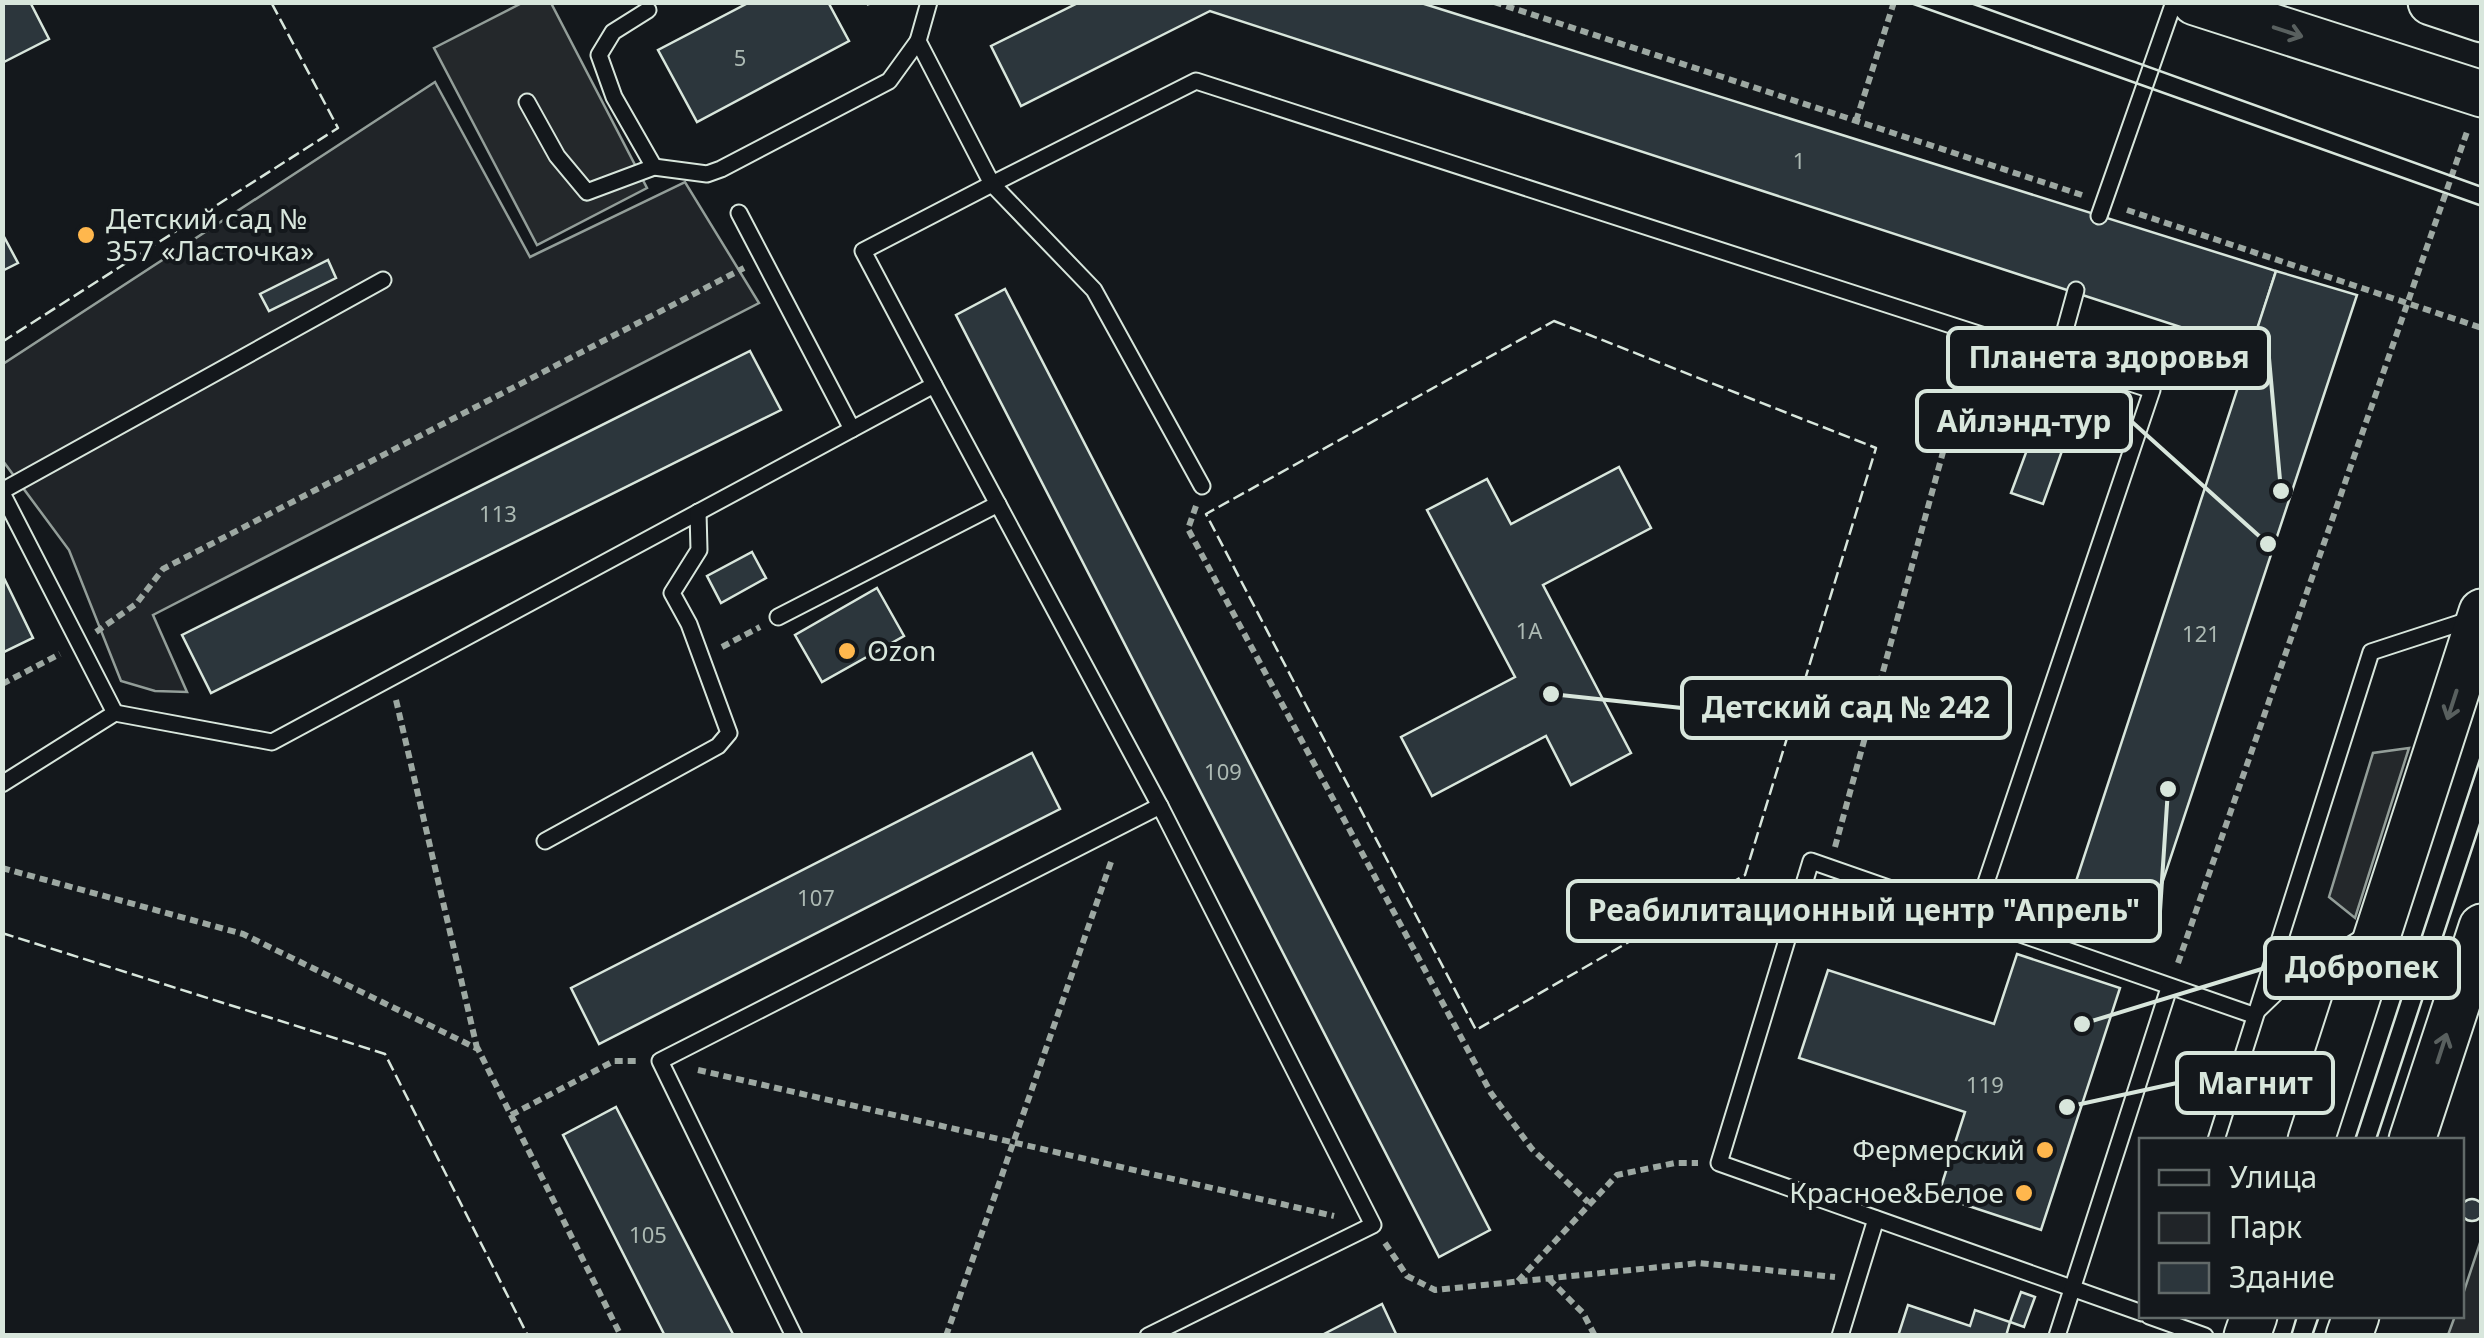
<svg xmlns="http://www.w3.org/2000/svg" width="2484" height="1338" font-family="'Noto Sans',sans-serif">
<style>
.green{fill:#202428;stroke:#939e99;stroke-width:2.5}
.parking{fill:#24282b;stroke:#939e99;stroke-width:2.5}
.building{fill:#2c363c;stroke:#d8e6dc;stroke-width:2.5}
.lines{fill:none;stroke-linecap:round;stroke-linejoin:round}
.lane-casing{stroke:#d8e6dc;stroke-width:19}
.secondary-casing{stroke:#d8e6dc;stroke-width:49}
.path{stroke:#9da8a2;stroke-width:6;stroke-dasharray:8 5;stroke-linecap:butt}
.lane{stroke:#14181c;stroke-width:15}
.secondary{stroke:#14181c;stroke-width:45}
.tram{stroke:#d8e6dc;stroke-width:2.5}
.fence{stroke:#d8e6dc;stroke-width:2.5;stroke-dasharray:12 5;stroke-linecap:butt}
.oneway{stroke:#59605f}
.poi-dot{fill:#ffb74d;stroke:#14181c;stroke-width:4}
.labels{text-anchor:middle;stroke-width:8;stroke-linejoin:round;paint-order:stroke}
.number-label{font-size:22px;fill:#adbab4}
.poi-label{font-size:28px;fill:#d8e6dc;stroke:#14181c;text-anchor:start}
.leader{fill:none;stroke:#d8e6dc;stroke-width:4}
.callout-dot{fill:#d8e6dc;stroke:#14181c;stroke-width:4}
.callout{fill:#14181c;stroke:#d8e6dc;stroke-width:4}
.callout-label{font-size:30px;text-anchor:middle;font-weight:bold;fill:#d8e6dc}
</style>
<rect width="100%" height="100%" fill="#14181c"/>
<polygon class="green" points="435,82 530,257 685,182 759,303 153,615 187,692 155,691 121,681 69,550 3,461 3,364"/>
<g class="parking">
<polygon points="522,3 551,3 647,188 537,245 434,48"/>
<polygon points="2409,748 2355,918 2329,897 2373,753"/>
<polygon points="2481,1240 2481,1335 2448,1335 2455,1316 2462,1316 2462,1297"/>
</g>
<g class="building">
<polygon points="2,2 30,2 49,39 2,63"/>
<polygon points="750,2 828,2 849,41 697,122 658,50"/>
<polygon points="1080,2 1418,2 2276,271 2251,350 1210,11 1021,106 991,46"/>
<polygon points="2,233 18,263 2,271"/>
<polygon points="328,260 336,278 269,311 260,294"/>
<polygon points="2276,271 2357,295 2143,941 2064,918"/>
<polygon points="1005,289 1490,1230 1439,1257 956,315"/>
<polygon points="750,351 781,410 211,693 182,635"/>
<polygon points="2031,439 2062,451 2043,504 2011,493"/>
<polygon points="1619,467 1651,528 1543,585 1631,753 1571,785 1546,736 1432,796 1401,737 1515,677 1427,510 1487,479 1511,524"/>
<polygon points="752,552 766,578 721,603 707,576"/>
<polygon points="2,574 33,638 2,653"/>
<polygon points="877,588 904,636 822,682 795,635"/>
<polygon points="1032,753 1060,809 599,1044 571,988"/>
<polygon points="2017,954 2120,988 2041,1230 1938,1196 1965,1112 1799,1058 1828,970 1994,1024"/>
<polygon points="616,1107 734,1336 665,1336 563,1135"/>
<circle cx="2472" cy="1210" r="11"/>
<polygon points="2021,1292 2035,1297 2024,1327 2010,1322"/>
<polygon points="1382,1304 1397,1336 1320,1336"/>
<polygon points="1908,1305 1970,1326 1975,1310 2010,1322 2006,1336 1898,1336"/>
</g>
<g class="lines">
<defs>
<g id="lane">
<polyline points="929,2 918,41 992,184 1196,81 2152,390 1974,918"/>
<polyline points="648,10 613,32 599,55 614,97 654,167"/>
<polyline points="527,102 557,156 587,192 654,167 707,174 721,169 889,81 918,41"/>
<polyline points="739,213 852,429"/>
<polyline points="2099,216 2174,2"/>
<polyline points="2057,359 2076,290"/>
<polyline points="934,385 1160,806 1373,1225 1148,1336"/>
<polyline points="2,491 383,280"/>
<polyline points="2,493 115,713"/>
<polyline points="778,617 998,504"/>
<polyline points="2,784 115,713 272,742 934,385 863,251 992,184 1094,290 1202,486"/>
<polyline points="545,841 718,746 729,733 689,624 672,593 699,550 698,512"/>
<polyline points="2216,1140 2371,652 2472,619"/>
<polyline points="2142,1313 1719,1163 1811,861 2253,1015 2279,990 2366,935"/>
<polyline points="2149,1316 2205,1336"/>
<polyline points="794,1336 660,1061 1160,806"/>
<polyline points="1840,1336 1876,1219"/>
<polyline points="2057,1336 2169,988"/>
</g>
<g id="secondary">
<polyline points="2195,2 2482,94"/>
<polyline points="2431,2 2482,19"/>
<polyline points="2311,1140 2482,612"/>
<polyline points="2412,1140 2482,927"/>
<polyline points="2247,1336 2254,1316"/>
<polyline points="2349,1336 2356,1316"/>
</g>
</defs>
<use href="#lane" class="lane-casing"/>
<use href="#secondary" class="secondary-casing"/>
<g class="path">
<polyline points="869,2 870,5"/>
<polyline points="1494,2 2082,195"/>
<polyline points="1856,121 1894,2"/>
<polyline points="2127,210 2482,328"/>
<polyline points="1196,506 1188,529 1491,1093 1532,1149 1588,1202"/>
<polyline points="96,632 136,604 163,569 744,268"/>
<polyline points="722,647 760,627"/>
<polyline points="2,684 60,654"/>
<polyline points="396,700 477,1048"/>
<polyline points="1835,847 1969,357"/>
<polyline points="2,868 243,934 478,1049 621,1336"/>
<polyline points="2178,963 2468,129"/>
<polyline points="698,1070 1334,1216"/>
<polyline points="511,1115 614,1061 636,1061"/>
<polyline points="1385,1243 1407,1276 1435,1290 1699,1263 1835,1277"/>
<polyline points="1549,1279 1583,1313 1595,1336"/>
<polyline points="1518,1281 1617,1175 1675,1163 1698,1163"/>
<polyline points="946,1336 1112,859"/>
</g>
<use href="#lane" class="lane"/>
<use href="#secondary" class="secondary"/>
<g class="tram">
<polyline points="1908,2 2482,206"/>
<polyline points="1968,2 2482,187"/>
<polyline points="2355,1140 2482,753"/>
<polyline points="2376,1140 2482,818"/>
<polyline points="2291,1336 2297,1316"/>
<polyline points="2312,1336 2319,1316"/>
</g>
<g class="fence">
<polygon points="1554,321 1876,448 1745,875 1476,1030 1206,514"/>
<polyline points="2,342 338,128 271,2"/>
<polyline points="2,933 385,1054 528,1336"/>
</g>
</g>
<defs><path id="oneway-shaft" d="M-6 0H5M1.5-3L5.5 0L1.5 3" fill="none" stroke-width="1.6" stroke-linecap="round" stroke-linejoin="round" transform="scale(2.5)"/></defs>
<g class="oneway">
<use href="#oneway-shaft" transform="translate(2288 32) rotate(18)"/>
<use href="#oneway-shaft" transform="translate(2452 705) rotate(108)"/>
<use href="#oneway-shaft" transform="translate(2442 1048) rotate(-72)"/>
</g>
<g class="poi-dot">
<circle cx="86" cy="235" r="10"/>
<circle cx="847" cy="651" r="10"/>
<circle cx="2045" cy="1150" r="10"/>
<circle cx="2024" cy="1193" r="10"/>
</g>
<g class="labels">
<g class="number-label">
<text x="740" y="66">5</text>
<text x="1799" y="169">1</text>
<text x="498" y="522">113</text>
<text x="1529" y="639">1А</text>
<text x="2201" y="642">121</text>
<text x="1223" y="780">109</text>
<text x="816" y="906">107</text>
<text x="1985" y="1093">119</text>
<text x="648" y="1243">105</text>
</g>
<g class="poi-label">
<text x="106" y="229">Детский сад №<tspan x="106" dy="32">357 «Ласточка»</tspan></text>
<text x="867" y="661">Ozon</text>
<text x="2025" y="1160" text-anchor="end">Фермерский</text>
<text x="2004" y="1203" text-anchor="end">Красное&amp;Белое</text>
</g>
</g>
<path class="leader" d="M2281 491L2269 358M2268 544L2131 421M1551 694L1682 708M2168 789L2160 911M2082 1024L2265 968M2067 1107L2177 1083"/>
<g class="callout-dot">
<circle cx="2281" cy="491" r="10"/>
<circle cx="2268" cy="544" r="10"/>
<circle cx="1551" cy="694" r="10"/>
<circle cx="2168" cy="789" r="10"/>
<circle cx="2082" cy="1024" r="10"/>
<circle cx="2067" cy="1107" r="10"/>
</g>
<g class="callout">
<rect x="1948" y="328" width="321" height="60" rx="10"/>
<rect x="1917" y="391" width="214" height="60" rx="10"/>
<rect x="1682" y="678" width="328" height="60" rx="10"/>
<rect x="1568" y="881" width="592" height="60" rx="10"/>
<rect x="2265" y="938" width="194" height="60" rx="10"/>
<rect x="2177" y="1053" width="156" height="60" rx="10"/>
</g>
<g class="callout-label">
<text x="2109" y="368">Планета здоровья</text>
<text x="2024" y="432">Айлэнд-тур</text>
<text x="1846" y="718">Детский сад № 242</text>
<text x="1864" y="921">Реабилитационный центр "Апрель"</text>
<text x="2362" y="978">Добропек</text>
<text x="2255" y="1094">Магнит</text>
</g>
<rect width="2484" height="1338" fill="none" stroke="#d8e6dc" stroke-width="10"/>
<rect x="2139" y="1138" width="325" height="180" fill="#14181c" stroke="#626a69" stroke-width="2.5"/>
<rect x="2159" y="1170" width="50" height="15" fill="#14181c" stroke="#626a69" stroke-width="2.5"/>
<text x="2229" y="1188" font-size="30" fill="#d8e6dc">Улица</text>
<rect x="2159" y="1213" width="50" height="30" fill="#202428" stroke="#626a69" stroke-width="2.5"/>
<text x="2229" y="1238" font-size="30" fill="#d8e6dc">Парк</text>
<rect x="2159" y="1263" width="50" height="30" fill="#2c363c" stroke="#626a69" stroke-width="2.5"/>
<text x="2229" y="1288" font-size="30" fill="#d8e6dc">Здание</text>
</svg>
